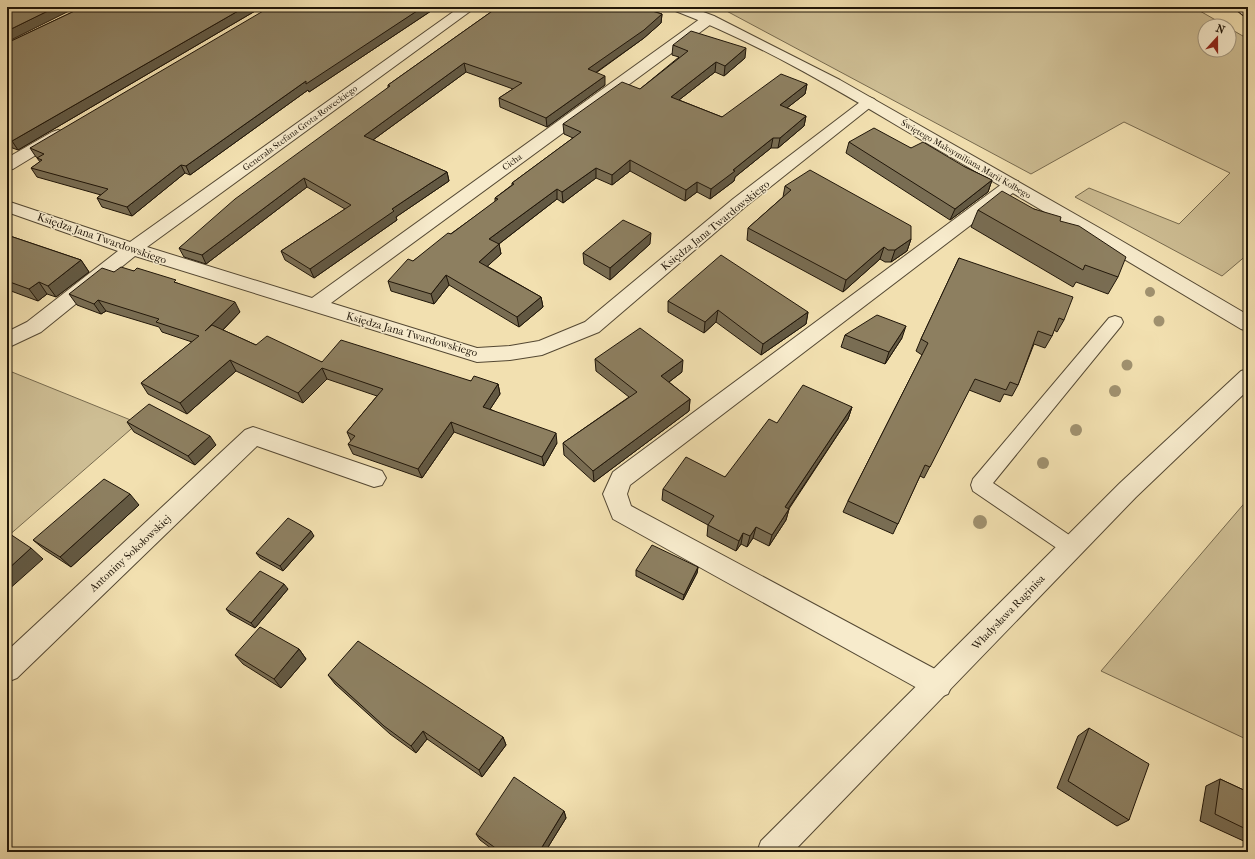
<svg xmlns="http://www.w3.org/2000/svg" width="1255" height="859" font-family="'IM FELL French Canon',serif">
<style>
.green{fill:#cebe94;stroke:#776a4e}
.lines{fill:none;stroke-linecap:round;stroke-linejoin:round}
.service-casing{stroke:#544833;stroke-width:2}
.minor-casing{stroke:#544833;stroke-width:2}
.tertiary-casing{stroke:#544833;stroke-width:2}
.secondary-casing{stroke:#201609;stroke-width:2}
.service{fill:#f7ebcc;fill-rule:evenodd}
.minor{fill:#f7ebcc;fill-rule:evenodd}
.tertiary{fill:#f7ebcc;fill-rule:evenodd}
.secondary{fill:#f7ebcc;fill-rule:evenodd}
.tree{fill:#a0916f}
.wall{fill:#796d53;stroke:#201609}
.shaded-wall{fill:#635943;stroke:#201609}
.building{fill:#8d7f60;stroke:#201609}
.labels{text-anchor:middle;stroke-width:3;stroke-linejoin:round;paint-order:stroke}
.far-street-label{font-size:9px;fill:#201609;stroke:#f7ebcc}
.street-label{font-size:11px;fill:#201609;stroke:#f7ebcc}
</style>
<rect width="100%" height="100%" fill="#f2e0b0"/>
<filter id="stains"><feTurbulence type="fractalNoise" baseFrequency=".005" numOctaves="4"/><feColorMatrix values="0 0 0 0 .2 0 0 0 0 .09 0 0 0 0 .02 0 0 0 .5 -.17"/></filter>
<radialGradient id="worn" r=".72"><stop offset=".6" stop-color="#630" stop-opacity="0"/><stop offset="1" stop-color="#630" stop-opacity=".3"/></radialGradient>
<g class="green">
<polygon points="719,7 1193,7 1226,26 1205,26 1205,50 1229,50 1229,28 1248,39 1248,254 1222,276 1075,197 1089,188 1179,224 1230,173 1124,122 1031,174"/>
<polygon points="7,370 138,423 7,537"/>
<polygon points="1248,499 1248,740 1101,671"/>
</g>
<g class="lines">
<defs>
<polygon id="service" points="1115,316 1121,318 1123,322 1121,326 993,483 1078,541 1081,547 1078,553 1071,556 1064,553 973,491 971,485 973,479 1109,318"/>
<g id="minor">
<polygon points="460,7 476,7 147,247 312,298 704,16 714,16 716,19 714,22 331,303 477,348 510,346 539,341 585,322 733,199 864,99 869,97 874,99 877,102 745,207 599,332 542,355 510,360 477,362 135,256 41,332 7,348 7,332 27,322 118,251 7,212 7,201 130,242"/>
<polygon points="58,130 64,132 66,135 64,138 13,169 7,170 7,158 52,132"/>
<polygon points="1012,180 1018,181 1020,185 1018,189 630,485 627,494 631,506 948,676 952,685 948,694 938,698 928,694 613,519 603,494 613,472 1006,181"/>
<polygon points="253,427 382,471 386,478 382,485 374,487 257,446 17,678 7,682 7,651 245,430"/>
</g>
<g id="tertiary">
<path d="M671 7H690L714 16 840 80 1103 230 1248 315V331L1241 329C1136 266 1031 203 925 142 844 94 762 44 673 10Z"/>
<polygon points="1248,369 1248,390 1136,497 793,852 757,852 761,841 1120,483 1241,371"/>
</g>
<polygon id="secondary" points="1233,7 1248,7 1248,16 1243,15"/>
</defs>
<use href="#service" class="service-casing"/>
<use href="#minor" class="minor-casing"/>
<use href="#tertiary" class="tertiary-casing"/>
<use href="#secondary" class="secondary-casing"/>
<use href="#service" class="service"/>
<use href="#minor" class="minor"/>
<use href="#tertiary" class="tertiary"/>
<use href="#secondary" class="secondary"/>
</g>
<g class="tree">
<circle cx="1150" cy="292" r="5"/>
<circle cx="1159" cy="321" r="5.5"/>
<circle cx="1127" cy="365" r="5.5"/>
<circle cx="1115" cy="391" r="6"/>
<circle cx="1076" cy="430" r="6"/>
<circle cx="1043" cy="463" r="6"/>
<circle cx="980" cy="522" r="7"/>
</g>
<g class="wall">
<polygon points="83,7 262,7 18,150 7,146 7,43"/>
<polygon points="437,7 309,92 308,90 190,175 185,173 132,216 102,207 97,198 101,195 37,177 31,168 40,162 37,158 38,158 36,157 30,148"/>
<polygon points="498,7 652,7 649,10 662,14 661,23 644,38 596,73 605,85 547,127 500,107 499,98 513,89 466,72 373,140 447,172 449,181 396,217 397,220 314,278 285,260 281,251 345,209 307,187 206,264 184,257 179,248 388,88 388,85"/>
<polygon points="673,45 745,58 724,76 715,72 679,100 722,117 807,84 805,94 787,108 806,116 804,126 778,148 771,148 735,177 734,181 710,199 697,192 685,201 630,171 612,185 596,178 563,203 557,199 499,244 501,254 487,266 541,297 543,307 519,327 449,285 434,304 391,291 388,281 413,261 495,202 495,198 512,185 512,183 573,138 564,134 563,124 640,89 679,57 672,55"/>
<polygon points="849,142 911,148 965,167 992,180 988,192 950,220 846,153"/>
<polygon points="785,186 911,239 907,251 891,262 885,262 880,259 843,292 747,240 748,228 783,197"/>
<polygon points="1034,209 1060,221 1118,277 1108,294 1076,282 1073,287 971,227 978,210"/>
<polygon points="7,235 81,260 89,272 56,297 47,294 38,301 11,291 7,286"/>
<polygon points="650,244 610,280 584,264 583,253"/>
<polygon points="959,258 1064,320 1057,332 1054,330 1052,336 1045,348 1034,344 1018,385 1012,396 1004,394 1000,402 969,390 924,478 920,476 893,534 843,512 848,501 922,355 916,351 921,339"/>
<polygon points="134,271 177,283 240,312 223,330 256,345 322,362 471,381 498,384 500,394 490,409 557,443 544,466 454,432 422,478 353,454 348,444 351,441 347,432 377,396 327,379 303,403 236,371 187,414 148,394 141,383 192,342 162,332 159,327 106,311 101,314 77,305 69,294 114,272"/>
<polygon points="668,301 808,312 806,324 761,355 716,322 704,333 668,312"/>
<polygon points="845,335 902,338 885,364 841,347"/>
<polygon points="595,359 682,372 669,382 690,399 689,411 594,482 564,455 563,443 629,397 596,371"/>
<polygon points="852,407 848,419 789,509 786,520 769,546 753,538 747,547 741,544 736,551 707,536 708,525 662,500 663,489 725,477 777,423"/>
<polygon points="127,422 216,445 195,465 134,432"/>
<polygon points="139,505 71,567 45,550 33,540"/>
<polygon points="314,536 283,571 260,558 256,553"/>
<polygon points="698,567 697,573 683,600 636,576 636,570"/>
<polygon points="288,589 255,628 230,614 226,609"/>
<polygon points="299,649 306,659 281,688 243,664 235,655"/>
<polygon points="328,675 503,737 506,745 482,777 427,739 416,753 390,734 335,684"/>
<polygon points="1089,728 1129,820 1117,826 1057,788 1078,736"/>
<polygon points="1220,779 1248,792 1248,843 1200,821 1206,786"/>
<polygon points="564,811 566,818 545,852 496,852 480,840 476,834"/>
</g>
<g class="shaded-wall">
<polygon points="56,7 77,7 7,42 7,31"/>
<polygon points="245,7 262,7 18,150 12,141"/>
<polygon points="423,7 437,7 309,92 308,90 190,175 186,166 306,81"/>
<polygon points="643,7 652,7 642,17 642,8"/>
<polygon points="662,14 661,23 644,38 588,78 588,69"/>
<polygon points="746,48 745,58 724,76 725,66"/>
<polygon points="716,62 715,72 670,107 671,97"/>
<polygon points="464,63 466,72 366,145 364,136"/>
<polygon points="605,76 605,85 547,127 546,118"/>
<polygon points="807,84 805,94 778,115 780,105"/>
<polygon points="806,116 804,126 778,148 780,138"/>
<polygon points="773,138 771,148 735,177 734,181 710,199 711,189 733,170"/>
<polygon points="630,160 630,171 612,185 612,175"/>
<polygon points="181,165 185,173 132,216 127,207"/>
<polygon points="596,168 596,178 563,203 562,192"/>
<polygon points="447,172 449,181 396,217 397,220 314,278 310,269 392,209"/>
<polygon points="304,178 307,187 206,264 202,255"/>
<polygon points="992,180 988,192 950,220 955,209"/>
<polygon points="697,182 697,192 685,201 686,190"/>
<polygon points="557,189 557,199 491,250 489,239"/>
<polygon points="651,233 650,244 610,280 610,268"/>
<polygon points="911,239 907,251 891,262 895,250"/>
<polygon points="499,244 501,254 481,272 479,262"/>
<polygon points="884,247 880,259 843,292 846,280"/>
<polygon points="81,260 89,272 56,297 48,286"/>
<polygon points="446,275 449,285 434,304 431,294"/>
<polygon points="39,282 47,294 38,301 29,289"/>
<polygon points="541,297 543,307 519,327 517,317"/>
<polygon points="98,300 106,311 101,314 94,304"/>
<polygon points="235,302 240,312 211,342 205,331"/>
<polygon points="718,310 716,322 704,333 705,322"/>
<polygon points="808,312 806,324 761,355 763,344"/>
<polygon points="906,326 902,338 885,364 889,352"/>
<polygon points="230,360 236,371 187,414 180,403"/>
<polygon points="683,360 682,372 661,388 661,376"/>
<polygon points="322,368 327,379 303,403 298,393"/>
<polygon points="498,384 500,394 485,417 483,407"/>
<polygon points="690,399 689,411 594,482 593,471"/>
<polygon points="852,407 848,419 782,518 785,507"/>
<polygon points="451,422 454,432 422,478 418,469"/>
<polygon points="556,433 557,443 544,466 542,457"/>
<polygon points="210,436 216,445 195,465 188,456"/>
<polygon points="130,494 139,505 71,567 60,557"/>
<polygon points="789,509 786,520 769,546 772,535"/>
<polygon points="756,527 753,538 747,547 750,536"/>
<polygon points="311,531 314,536 283,571 280,566"/>
<polygon points="743,533 741,544 736,551 739,541"/>
<polygon points="31,548 43,559 7,591 7,570"/>
<polygon points="698,567 697,573 683,600 684,595"/>
<polygon points="284,584 288,589 255,628 251,623"/>
<polygon points="299,649 306,659 281,688 274,679"/>
<polygon points="423,731 427,739 416,753 411,746"/>
<polygon points="503,737 506,745 482,777 479,770"/>
<polygon points="564,811 566,818 545,852 539,852"/>
</g>
<g class="building">
<polygon points="7,7 56,7 7,31"/>
<polygon points="83,7 245,7 12,141 7,139 7,43"/>
<polygon points="270,7 423,7 306,84 306,81 186,166 181,165 127,207 97,198 108,189 31,168 42,160 37,158 44,154 30,148"/>
<polygon points="498,7 643,7 642,8 662,14 644,30 588,69 605,76 546,118 499,98 522,83 464,63 364,136 447,172 392,209 394,211 310,269 281,251 351,205 304,178 202,255 179,248 235,199 390,86 388,85"/>
<polygon points="691,31 746,48 725,66 716,62 671,97 722,117 781,74 807,84 780,105 806,116 780,138 773,138 733,170 735,171 711,189 697,182 686,190 630,160 612,175 596,168 562,192 557,189 489,239 499,244 479,262 541,297 517,317 446,275 431,294 388,281 408,259 413,261 448,233 451,234 498,199 495,198 514,184 512,183 581,132 563,124 622,82 640,89 688,51 673,45"/>
<polygon points="874,128 911,148 923,142 965,167 992,180 955,209 849,142"/>
<polygon points="810,170 911,226 911,239 895,250 888,250 884,247 846,280 748,228 791,190 785,186"/>
<polygon points="1002,191 1034,209 1061,217 1060,221 1079,226 1126,257 1118,277 1085,265 1083,270 978,210"/>
<polygon points="623,220 651,233 610,268 583,253"/>
<polygon points="7,235 81,260 48,286 39,282 29,289 7,281 7,276 9,274 7,274"/>
<polygon points="721,255 808,312 763,344 718,310 705,322 668,301"/>
<polygon points="959,258 1073,297 1064,320 1059,318 1052,336 1038,331 1018,385 1010,382 1006,390 975,379 930,467 925,465 898,524 848,501 928,343 921,339"/>
<polygon points="121,267 134,271 137,268 176,280 174,282 235,302 205,331 212,325 256,345 267,336 322,362 341,340 471,381 474,376 498,384 483,407 556,433 542,457 451,422 418,469 348,444 355,436 347,432 383,389 322,368 298,393 230,360 180,403 141,383 199,336 156,322 159,319 98,300 94,304 69,294 102,268 114,272"/>
<polygon points="877,315 906,326 889,352 845,335"/>
<polygon points="640,328 683,360 661,376 690,399 593,471 563,443 637,392 595,359"/>
<polygon points="803,385 852,407 785,507 789,509 772,535 756,527 750,536 743,533 739,541 708,525 714,516 663,489 686,457 725,477 769,419 777,423"/>
<polygon points="149,404 210,436 188,456 127,422"/>
<polygon points="104,479 130,494 60,557 33,540"/>
<polygon points="288,518 311,531 280,566 256,553"/>
<polygon points="7,532 31,548 7,570"/>
<polygon points="652,545 698,567 684,595 636,570"/>
<polygon points="260,571 284,584 251,623 226,609"/>
<polygon points="260,627 299,649 274,679 235,655"/>
<polygon points="358,641 503,737 479,770 423,731 411,746 384,726 328,675"/>
<polygon points="1089,728 1149,764 1129,820 1068,781"/>
<polygon points="514,777 564,811 539,852 501,852 476,834"/>
<polygon points="1220,779 1248,792 1248,830 1215,814"/>
</g>
<g class="labels">
<g class="far-street-label">
<text transform="translate(300 128) rotate(-36)" y="3">Generała Stefana Grota-Roweckiego</text>
<text transform="translate(966 159) rotate(30)" y="3">Świętego Maksymiliana Marii Kolbego</text>
<text transform="translate(512 162) rotate(-36)" y="3">Cicha</text>
</g>
<g class="street-label">
<text transform="translate(715 225) rotate(-39)" y="4">Księdza Jana Twardowskiego</text>
<text transform="translate(102 238) rotate(19)" y="4">Księdza Jana Twardowskiego</text>
<text transform="translate(412 334) rotate(16)" y="4">Księdza Jana Twardowskiego</text>
<text transform="translate(130 553) rotate(-43)" y="4">Antoniny Sokołowskiej</text>
<text transform="translate(1008 612) rotate(-46)" y="4">Władysława Raginisa</text>
</g>
</g>
<rect width="1255" height="859" fill="none" stroke="#f2e0b0" stroke-width="24"/>
<rect x="8" y="8" width="1239" height="843" fill="none" stroke="#201609" stroke-width="2"/>
<rect x="12" y="12" width="1231" height="835" fill="none" stroke="#201609"/>
<g transform="translate(1217 38) rotate(21)"><circle r="19" fill="#f7ebcc" stroke="#a1967e"/>
<path d="M0-3L7 15L0 10L-7 15Z" fill="#8f2418"/>
<text y="-6" font-size="11" font-weight="bold" text-anchor="middle" fill="#201609">N</text>
</g>
<rect width="100%" height="100%" filter="url(#stains)"/>
<rect width="100%" height="100%" fill="url(#worn)"/>
</svg>
